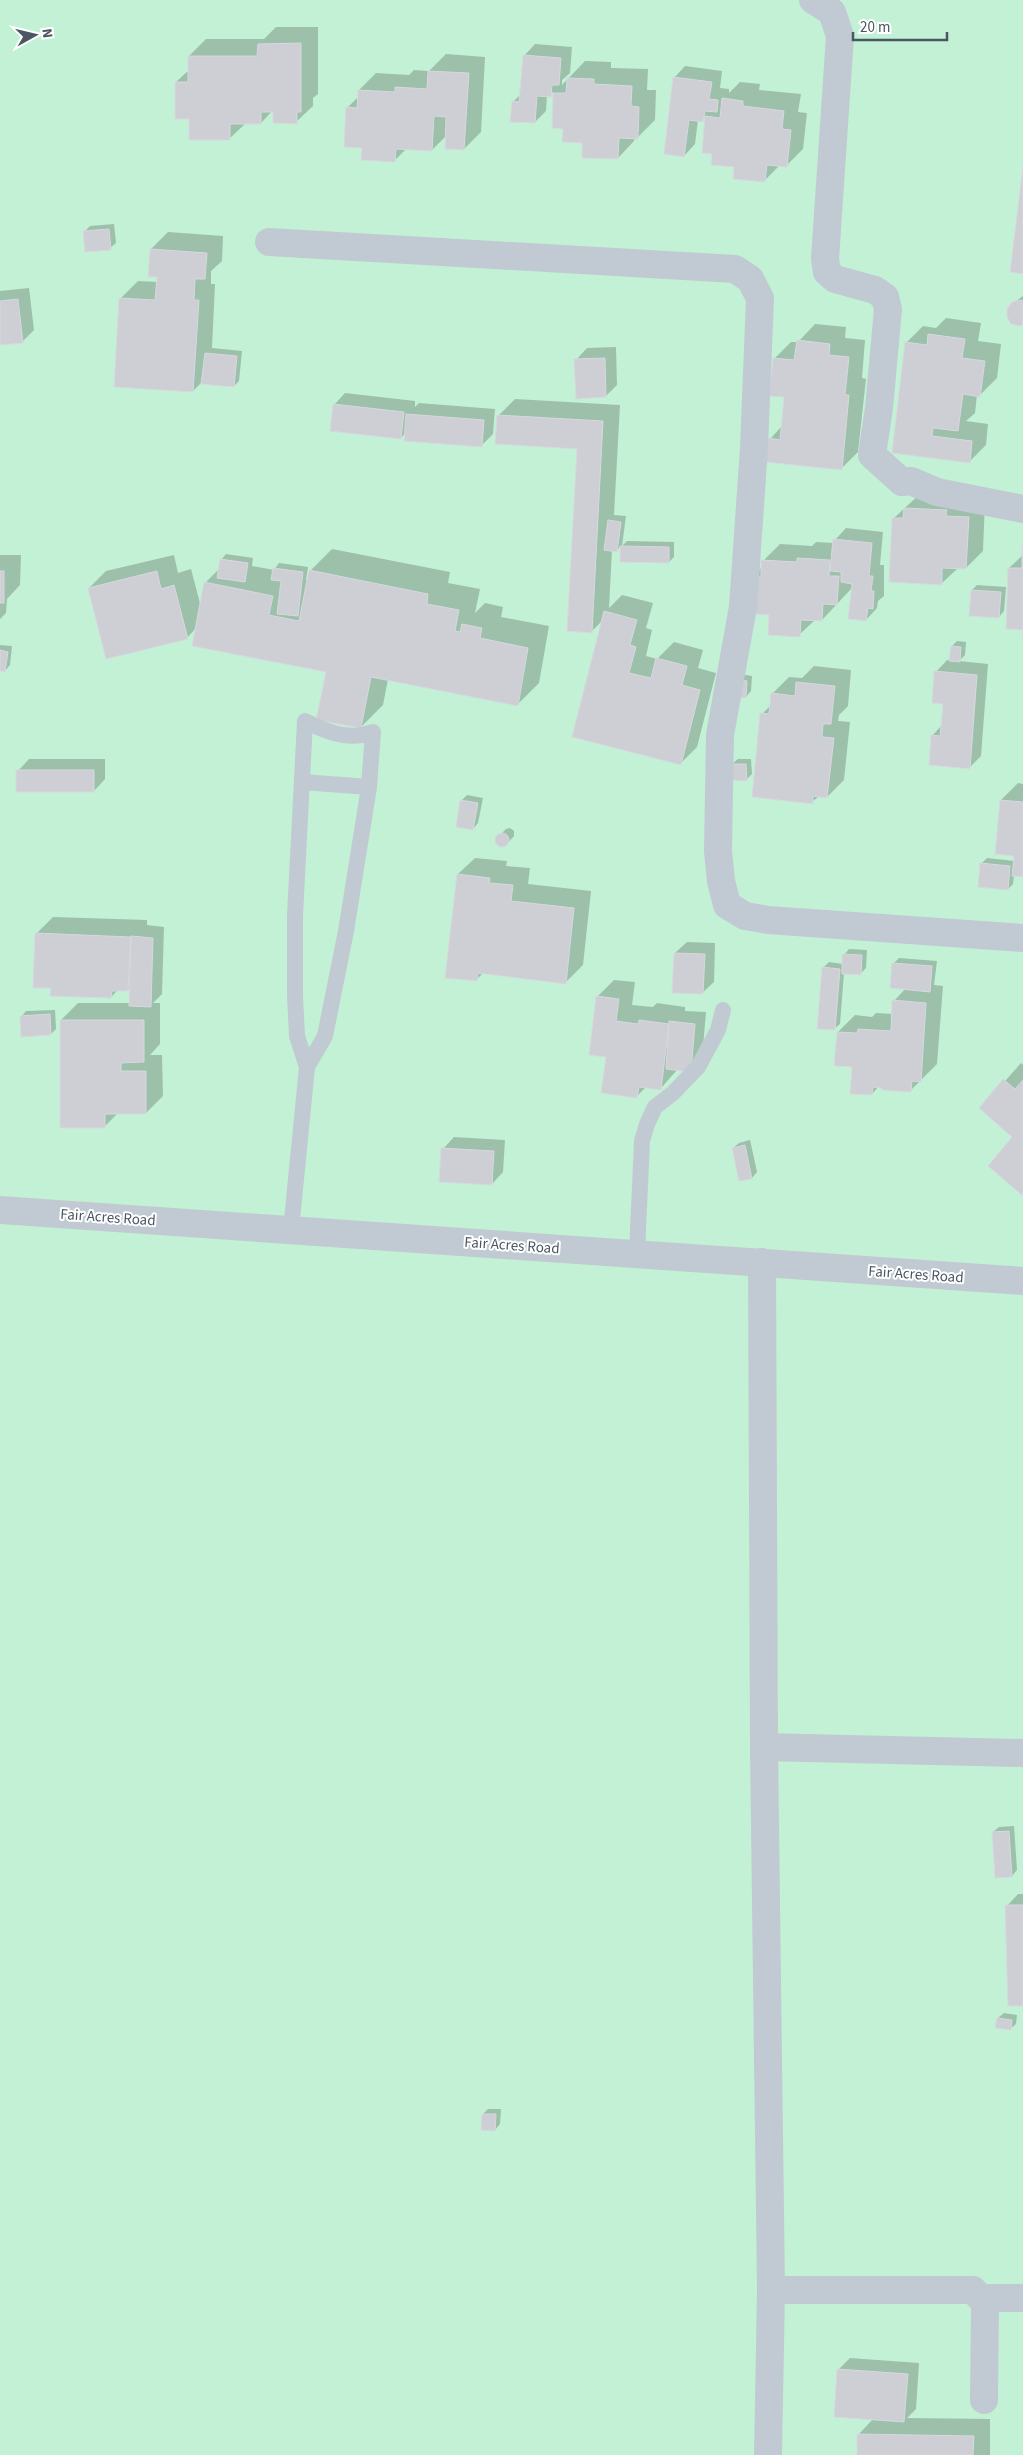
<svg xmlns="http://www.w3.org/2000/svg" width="1023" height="2455" font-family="'Source Sans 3',sans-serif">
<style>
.green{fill:#c3f1d5}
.shadow{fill:#0003}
.building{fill:#cdcfd5;stroke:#d7d9de}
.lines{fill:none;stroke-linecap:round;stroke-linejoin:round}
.lane{stroke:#c1cad2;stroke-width:16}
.street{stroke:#c1cad2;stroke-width:28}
.labels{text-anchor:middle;stroke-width:4;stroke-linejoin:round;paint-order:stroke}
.street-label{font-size:15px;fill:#4a5661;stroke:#fff}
</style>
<rect width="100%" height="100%" fill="#f5f3f3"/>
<rect class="green" x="0" y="0" width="1023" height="2455"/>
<g class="shadow">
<polygon points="276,27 318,27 318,94 313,98 313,106 296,122 274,109 261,123 246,123 229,139 190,118 176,82 189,70 189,56 206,39 264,39"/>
<polygon points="535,44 572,47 570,73 562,80 562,85 585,61 611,62 611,68 648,69 647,90 656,90 655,120 638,137 635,137 634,141 618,158 583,142 564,127 553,127 554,92 547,95 546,111 535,122 513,102 521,94 524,56"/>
<polygon points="446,54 485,57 481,132 464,149 447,135 432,150 407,148 395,160 363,147 347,108 359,96 359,90 376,73 409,75 414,70 429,71"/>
<polygon points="685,66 722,71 720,88 729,89 729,93 740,82 760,84 759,90 801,94 798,112 807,113 803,149 786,166 780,165 764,181 714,153 703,152 707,116 702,120 698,120 695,144 684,156 674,78"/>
<polygon points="114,224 116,243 110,248 85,231 90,226"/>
<polygon points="168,232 223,236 222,261 211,271 211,284 215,284 212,348 242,351 239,381 234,386 201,383 193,391 121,298 138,281 158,282 158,276 151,249"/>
<polygon points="29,288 34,330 22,342 0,344 0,291"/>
<polygon points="1023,296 1023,324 1013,303"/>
<polygon points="946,318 981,323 978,341 1001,344 997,378 980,395 977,395 975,413 966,421 988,424 986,445 969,462 893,452 906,343 923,326 936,328"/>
<polygon points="815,324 846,327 845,338 865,340 862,378 866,379 858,452 841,469 770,439 782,426 785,396 774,359 791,342 798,342"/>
<polygon points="616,347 617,385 606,396 576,360 587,348"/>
<polygon points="345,393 415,401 415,407 419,403 495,409 493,434 481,446 406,432 401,438 334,405"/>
<polygon points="515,399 620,405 614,515 626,516 622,546 627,541 674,542 674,557 669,562 621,561 621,546 616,551 612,550 609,608 622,595 653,603 646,628 652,630 646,656 657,659 674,642 703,650 698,668 716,673 697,747 680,764 573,736 603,620 592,631 579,448 498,416"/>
<polygon points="922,492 985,501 983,551 966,568 958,568 941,584 894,518"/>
<polygon points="846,528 883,532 880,565 884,565 884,596 878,601 877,608 866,620 852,588 822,620 815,620 799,635 770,614 752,577 762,567 763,561 780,544 812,546 816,542 834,543 835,540"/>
<polygon points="332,549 450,572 448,583 480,589 475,613 485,603 503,607 501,617 549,626 539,683 517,705 388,679 383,705 361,727 327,671 196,628 187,638 89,588 106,571 174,555 178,573 191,569 201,607 205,583 220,568 221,560 226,554 253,558 252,566 274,570 279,563 308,567 306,580 308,580 310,571"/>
<polygon points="0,555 21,555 20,585 7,599 6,613 0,619"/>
<polygon points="1023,555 1023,628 1009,568"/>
<polygon points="977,585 1006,587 1004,611 999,617 972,590"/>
<polygon points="957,641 966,642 965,655 959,661 988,664 981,756 970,767 932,736 942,725 944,703 936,672 947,660 950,660 952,646"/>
<polygon points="0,645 12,646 10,665 5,671 0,670"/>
<polygon points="814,666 851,670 848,706 839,715 838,721 850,722 844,780 827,797 819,796 812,802 762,714 772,704 772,694 789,677 802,678"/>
<polygon points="740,674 752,676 751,691 746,697"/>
<polygon points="29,759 105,759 105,779 94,791 18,771"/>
<polygon points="738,759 751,759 752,774 746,780 732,764"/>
<polygon points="1018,783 1023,784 1023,875 1014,875 1013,884 1008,889 981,864 987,858 1015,861 1015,855 1001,800"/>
<polygon points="467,795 483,798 478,823 473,829 457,826 462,800"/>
<polygon points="510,828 514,831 514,836 505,846 500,846 497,843 497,838 506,829"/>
<polygon points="475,858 507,861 506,866 530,868 528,884 591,891 583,965 566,982 483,973 476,980 458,874"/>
<polygon points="53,917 147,920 147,925 164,927 162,994 153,1003 160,1003 160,1044 150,1055 162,1055 163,1096 146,1113 118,1113 104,1127 61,1020 78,1003 130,1003 131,987 128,990 118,990 111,997 52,987 36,934"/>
<polygon points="687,942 715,943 714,982 702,993 675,953"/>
<polygon points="849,949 867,950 866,968 860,974 844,973 840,1024 834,1029 823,968 829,962 843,964 844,955"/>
<polygon points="899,958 937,961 934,985 943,986 937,1064 910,1091 879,1086 872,1094 853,1066 838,1032 855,1015 872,1017 876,1013 893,1014 894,1001 906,988 894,963"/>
<polygon points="614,980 635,982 632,1005 653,1007 657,1003 685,1007 685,1011 706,1012 702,1059 678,1069 661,1088 646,1087 637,1096 607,1056 597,997"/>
<polygon points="55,1010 56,1029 51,1034 21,1017 26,1011"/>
<polygon points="1021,1063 1023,1065 1023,1194 1014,1137 981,1108"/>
<polygon points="454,1137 505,1140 503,1172 492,1184 443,1149"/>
<polygon points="750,1140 757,1172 752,1178 740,1180 733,1148 739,1143"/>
<polygon points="1014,1826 1017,1870 1012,1876 993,1832 999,1827"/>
<polygon points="1018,1894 1023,1894 1023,2004 1007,1906"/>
<polygon points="1004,2013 1017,2015 1016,2024 1010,2029 998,2018"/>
<polygon points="488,2109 501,2109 500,2124 495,2130 483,2114"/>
<polygon points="850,2358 919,2363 916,2409 907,2418 990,2419 990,2455 858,2455 859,2434 874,2418 839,2369"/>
</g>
<g class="building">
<polygon points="301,43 301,112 297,112 297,124 273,123 273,112 261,112 261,124 230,124 230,140 189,140 189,119 175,119 175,82 188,82 188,56 257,56 258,44"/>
<polygon points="523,55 561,58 559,85 552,85 551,97 537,96 535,123 510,122 512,101 519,102"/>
<polygon points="428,71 469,73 464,150 445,149 446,117 434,116 432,151 396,149 395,162 361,160 362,148 344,147 346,107 357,108 358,90 395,92 395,87 427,89"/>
<polygon points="673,77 712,82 709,99 718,100 717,112 705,111 703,122 689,120 684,157 664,154"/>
<polygon points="567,78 594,79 594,84 632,86 631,106 639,107 638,139 619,138 618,159 582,158 582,143 562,142 563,129 552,128 553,93 566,93"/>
<polygon points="722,98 743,101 743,106 784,111 782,129 791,130 787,167 767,165 765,182 733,179 734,167 711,165 712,154 702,153 705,116 720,118"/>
<polygon points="1023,166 1023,274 1010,272"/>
<polygon points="109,229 111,250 85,252 83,231"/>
<polygon points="150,249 207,253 205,279 195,279 194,300 199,300 193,392 114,387 119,298 155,300 157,277 148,277"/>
<polygon points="18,299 23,343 0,345 0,301"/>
<polygon points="1020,300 1023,301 1023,325 1019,326 1011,324 1007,317 1007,309 1012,302"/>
<polygon points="928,334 965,339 962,358 985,361 980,397 963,394 958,431 933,428 932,436 972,441 970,463 892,453 905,342 927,345"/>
<polygon points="797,340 830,344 829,355 849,357 845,395 849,395 842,470 766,462 768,438 780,440 784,397 769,396 773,358 794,360"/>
<polygon points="205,353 237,356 234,387 201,384"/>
<polygon points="605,358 606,397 576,399 574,359"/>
<polygon points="333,404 404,412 401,439 330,431"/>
<polygon points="406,414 484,420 482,447 404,441"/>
<polygon points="497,415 603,421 592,633 567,631 577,449 495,444"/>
<polygon points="904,508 947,510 946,516 969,517 966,569 942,568 942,585 889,582 892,518 903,518"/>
<polygon points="608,520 621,522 617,552 604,550"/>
<polygon points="833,539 872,543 869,576 873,576 871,591 874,591 873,609 868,608 866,621 848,619 852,584 841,582 841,572 830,571"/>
<polygon points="1022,545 1023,545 1023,639 1023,630 1006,629 1008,568 1022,568"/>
<polygon points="620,546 669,547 669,563 620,562"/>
<polygon points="797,558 830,560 829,576 839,576 837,605 823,604 822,621 801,620 800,637 768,635 769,615 750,614 751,577 761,577 761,560 797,562"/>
<polygon points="220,559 248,563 245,582 217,578"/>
<polygon points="273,568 303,572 298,616 277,614 281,581 271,580"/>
<polygon points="309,570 428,594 427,604 459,610 455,631 460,632 462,624 482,628 480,638 528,648 518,706 371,677 361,728 316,720 326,672 192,646 204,582 273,596 269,615 299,621"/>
<rect x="0" y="571" width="4" height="32"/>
<polygon points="157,571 161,589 174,585 188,639 106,659 88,588"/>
<polygon points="971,590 1001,592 999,618 969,616"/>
<polygon points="604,611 637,620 630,645 636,647 629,673 651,678 656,658 687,666 682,685 700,690 681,765 572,737"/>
<polygon points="951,646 961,647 960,662 949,661"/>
<polygon points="0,650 8,652 5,672 0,671"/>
<polygon points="934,671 977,675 970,769 929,765 931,735 940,736 943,704 932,703"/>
<polygon points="734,679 747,681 746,698 732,697"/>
<polygon points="796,682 835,686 831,724 823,724 822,737 834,738 827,798 813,796 813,804 752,797 760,713 769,714 771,693 795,696"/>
<polygon points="731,764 746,764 747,781 731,780"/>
<rect x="16" y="770" width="78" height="22"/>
<polygon points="460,800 478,803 473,830 456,827"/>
<polygon points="1000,800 1023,802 1023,877 1012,876 1014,856 995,854"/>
<circle cx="502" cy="840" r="7"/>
<polygon points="980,863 1010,866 1008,890 978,887"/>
<polygon points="457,874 490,878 489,883 513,885 511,901 574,908 566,984 478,973 477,981 445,978"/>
<polygon points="35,933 131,937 128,991 112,991 111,998 50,996 51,988 33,988"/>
<polygon points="131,936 153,938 151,1007 129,1006"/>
<polygon points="674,953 705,954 703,994 672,993"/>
<polygon points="842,954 862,955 861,975 842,974"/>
<polygon points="892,963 932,966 930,992 890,988"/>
<polygon points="822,967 840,969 835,1030 817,1029"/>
<polygon points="596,996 619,999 616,1021 638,1024 639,1020 669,1024 661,1090 639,1087 637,1098 601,1093 606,1057 589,1055"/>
<polygon points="892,1000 926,1003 921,1082 912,1081 911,1092 882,1090 882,1088 873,1087 872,1095 850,1094 852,1067 834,1066 837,1032 857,1033 858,1029 891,1031"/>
<polygon points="50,1014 51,1035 21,1037 20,1016"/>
<polygon points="60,1020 144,1020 144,1062 121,1063 121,1071 146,1071 146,1114 105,1114 105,1128 60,1128"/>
<polygon points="669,1021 695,1024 691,1072 666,1069"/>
<polygon points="1003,1079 1015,1089 1023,1080 1023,1196 988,1166 1012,1137 979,1108"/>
<polygon points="745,1145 752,1179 739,1181 732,1148"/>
<polygon points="441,1148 494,1151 492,1185 439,1182"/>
<polygon points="1009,1831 1012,1877 995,1878 992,1832"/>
<polygon points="1005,1905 1023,1905 1023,2006 1008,2006"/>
<polygon points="997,2018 1012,2020 1011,2030 995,2028"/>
<polygon points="482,2114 496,2114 495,2131 481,2130"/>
<polygon points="837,2369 908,2374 904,2422 834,2417"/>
<polygon points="857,2434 974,2436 973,2455 857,2455"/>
</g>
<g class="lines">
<g class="lane">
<polyline points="302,782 369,787"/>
<path d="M291 1230 307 1067 297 1036 295 996V915L305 721C326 732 349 741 373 732L369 787 346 931 325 1036 307 1067"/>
<polyline points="637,1253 642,1141 647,1124 655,1107 673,1093 698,1067 718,1030 723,1010"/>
</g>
<g class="street">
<polyline points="813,0 832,12 840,36 825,259 827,272 835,279 875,290 885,297 888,309 879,408 872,455 902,482 911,481 937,492 1023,509"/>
<polyline points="269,242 735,269 750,279 760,298 754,448 743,607 720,735 718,851 721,881 727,905 745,916 768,920 1023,938"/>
<polyline points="0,1210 1023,1281"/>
<polyline points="762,1262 764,1747 771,2290 768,2455"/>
<polyline points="764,1747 1023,1753"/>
<polyline points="771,2290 973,2290 985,2303 984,2400"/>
<polyline points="981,2298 1023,2298"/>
</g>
</g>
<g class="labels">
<g class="street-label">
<text transform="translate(108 1217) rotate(4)" y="5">Fair Acres Road</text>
<text transform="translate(512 1245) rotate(4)" y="5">Fair Acres Road</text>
<text transform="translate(916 1274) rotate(4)" y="5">Fair Acres Road</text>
</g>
</g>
<g transform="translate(35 35) rotate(82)" stroke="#ffffff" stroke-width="4" paint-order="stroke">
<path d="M0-4L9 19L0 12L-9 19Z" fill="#4a5661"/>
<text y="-8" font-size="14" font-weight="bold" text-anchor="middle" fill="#4a5661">N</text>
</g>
<path d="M853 32v8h94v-8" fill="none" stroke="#4a5661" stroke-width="2.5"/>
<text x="860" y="32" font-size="15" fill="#4a5661" stroke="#ffffff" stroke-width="4" paint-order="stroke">20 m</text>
</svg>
